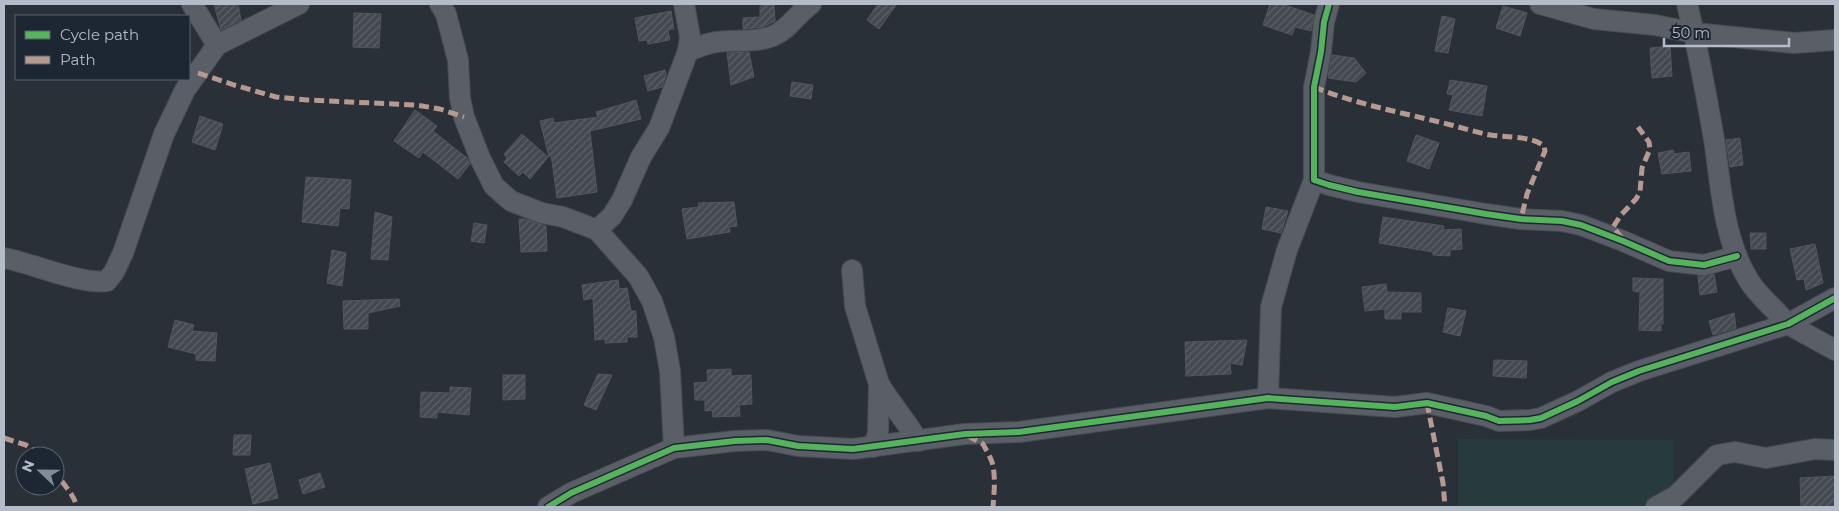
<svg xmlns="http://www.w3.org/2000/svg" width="1839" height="511" font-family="Montserrat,sans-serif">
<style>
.garden{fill:#273a3e}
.building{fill:url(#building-hatch);stroke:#52575f}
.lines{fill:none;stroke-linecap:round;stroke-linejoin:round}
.minor-casing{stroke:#484c53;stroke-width:22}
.minor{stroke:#5a5e66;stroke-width:20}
.quiet{stroke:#b69a8f;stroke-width:5;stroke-dasharray:10 5;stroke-linecap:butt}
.cycleway-casing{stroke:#1d2633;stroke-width:9}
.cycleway{stroke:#56b35d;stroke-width:6}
</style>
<defs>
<pattern id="building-hatch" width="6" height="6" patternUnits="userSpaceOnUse" patternTransform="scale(1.25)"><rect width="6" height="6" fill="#444950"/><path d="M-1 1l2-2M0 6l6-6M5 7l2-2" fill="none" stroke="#5d6168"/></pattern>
</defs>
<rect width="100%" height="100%" fill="#2a3038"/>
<polygon class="garden" points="1458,439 1674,440 1673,507 1458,507"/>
<g class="building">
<polygon points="214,4 238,4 241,20 221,30"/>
<polygon points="878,4 897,4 879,29 867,20"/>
<polygon points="1270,4 1282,4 1314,15 1311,31 1295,27 1292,35 1263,25"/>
<polygon points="774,5 775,21 763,27 743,29 743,18 760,17 760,6"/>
<polygon points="1503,6 1527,13 1520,36 1496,28"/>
<polygon points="671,11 674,29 668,30 670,40 648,44 647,40 639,41 635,18"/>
<polygon points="354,13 381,14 379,48 353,47"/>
<polygon points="1442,16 1455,19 1448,53 1435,51"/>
<polygon points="1670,46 1672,76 1652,78 1650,48"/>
<polygon points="749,52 754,77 731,85 727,53"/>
<polygon points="1332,55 1354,58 1366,73 1356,82 1328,78"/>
<polygon points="665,70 666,75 662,87 648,91 644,76"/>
<polygon points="1450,80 1487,86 1482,116 1449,110 1453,95 1447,94"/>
<polygon points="792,82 813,85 811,99 790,96"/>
<polygon points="636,100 641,119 590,131 597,192 557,198 551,154 549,157 540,121 553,118 554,123 598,117 596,112"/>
<polygon points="415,110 437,126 433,131 467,158 470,164 458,179 423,152 419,158 394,141"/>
<polygon points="200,116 223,124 215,150 192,142"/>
<polygon points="522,134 548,157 530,179 523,172 519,176 504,162 507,158 504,154"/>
<polygon points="1416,135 1439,143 1429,169 1407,161"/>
<polygon points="1740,138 1743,165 1730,167 1726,140"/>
<polygon points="1673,150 1674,154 1689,152 1691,171 1662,174 1658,153"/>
<polygon points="306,177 351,180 349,209 340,208 338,226 302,222"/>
<polygon points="734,202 737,226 729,227 730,232 687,239 682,209 699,207 698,203"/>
<polygon points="1266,207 1288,211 1281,233 1262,229"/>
<polygon points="375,212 392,217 388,260 371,259"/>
<polygon points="1383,217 1444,226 1443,230 1461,229 1462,249 1450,250 1450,256 1433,255 1433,252 1379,243"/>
<polygon points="519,219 524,219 546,226 547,251 521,252"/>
<polygon points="474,223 487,225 484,243 471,241"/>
<polygon points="1750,233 1766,233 1766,249 1751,249"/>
<polygon points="1815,244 1823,283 1806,290 1804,279 1797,280 1790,249"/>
<polygon points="332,250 346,253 342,286 327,283"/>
<polygon points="1714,274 1717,292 1700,295 1698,276"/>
<polygon points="1633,278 1663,279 1663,324 1661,324 1661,331 1639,330 1640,292 1633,291"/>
<polygon points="618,280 619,289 627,288 631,311 636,311 637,337 627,337 627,342 605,343 605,339 595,340 593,298 584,300 582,285"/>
<polygon points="1386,284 1387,292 1421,293 1421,312 1401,312 1401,319 1385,319 1385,309 1365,311 1362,287"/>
<polygon points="399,299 400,306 368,313 368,329 344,329 343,301"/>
<polygon points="1448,308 1466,311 1460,336 1443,332"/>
<polygon points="1734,313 1736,328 1713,335 1709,321"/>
<polygon points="175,320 194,325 192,331 217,333 215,361 196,360 196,354 168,347"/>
<polygon points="1247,340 1242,365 1230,363 1231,374 1186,376 1185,342"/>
<polygon points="1494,360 1527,361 1526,378 1493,376"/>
<polygon points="731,369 731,376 751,375 752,404 739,405 740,416 713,417 712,410 705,411 705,400 695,400 694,383 708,382 707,370"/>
<polygon points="598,374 612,375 596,410 584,405"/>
<polygon points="503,375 525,375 525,399 503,400"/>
<polygon points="450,387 471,388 469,415 437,412 437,418 420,417 421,392 450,393"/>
<polygon points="234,435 251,435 250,455 233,455"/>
<polygon points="270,463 278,498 253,504 245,469"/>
<polygon points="320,473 325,487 303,494 299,480"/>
<polygon points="1835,476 1835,507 1801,507 1800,478"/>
</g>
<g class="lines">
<defs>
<g id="minor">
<polyline points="192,4 217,45"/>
<polyline points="440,4 446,14 458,60 460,98 464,117 480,158 494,186 511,201 542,213 563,217 597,230 638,276 652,301 664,337 670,371 674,448"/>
<polyline points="684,4 690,37 688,51"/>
<polyline points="1329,4 1324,22 1321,52 1314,87 1314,180 1329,185 1358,192 1486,214 1521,219 1562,221 1581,225 1623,241 1669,261 1704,265 1737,256"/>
<polyline points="1540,4 1594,19 1655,25 1694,33 1794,43 1835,40"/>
<path d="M1687 4C1698 48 1706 94 1714 139 1721 185 1723 238 1748 279 1756 294 1772 306 1783 319L1788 324 1835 350"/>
<path d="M597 230 612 216 622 200 641 157 659 128 688 51C696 48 703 45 711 43 730 38 753 44 773 36 788 30 798 13 811 4"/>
<path d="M4 258C32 263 81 285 107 281L114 272 123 253 164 134 185 90 217 45 299 4"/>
<polyline points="852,270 855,306 879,384 878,434 873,447"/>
<path d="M879 384C891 404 906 421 918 441"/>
<polyline points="1268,398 1271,307 1287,250 1314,180"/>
<polyline points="548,507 571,493 674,448 735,441 767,440 798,446 853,449 965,434 1019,432 1268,398 1395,407 1427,403 1486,416 1499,421 1530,420 1541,418 1578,401 1612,382 1639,371 1788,324 1835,298"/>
<polyline points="1656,507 1676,496 1717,455 1735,452 1766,458 1815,449 1835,450"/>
</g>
</defs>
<use href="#minor" class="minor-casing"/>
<use href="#minor" class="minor"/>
<g class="quiet">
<polyline points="198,73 234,85 276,97 307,100 416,105 440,109 464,117"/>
<path d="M1314 87C1358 105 1405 113 1451 125 1462 128 1473 131 1485 134 1502 138 1531 135 1544 146L1545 151 1527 194 1521 219"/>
<polyline points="1622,238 1613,227 1621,215 1636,199 1640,192 1642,168 1650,149 1649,142 1638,127"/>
<polyline points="1427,403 1443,483 1445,507"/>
<path d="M968 436 983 444C986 450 990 456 992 462 996 476 994 493 993 507"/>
<polyline points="4,438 26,445 43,456"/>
<path d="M55 468C60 484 72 489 77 507"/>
</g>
<defs>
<g id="cycleway">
<polyline points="1329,4 1324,22 1321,52 1314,87 1314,180 1329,185 1358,192 1486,214 1521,219 1562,221 1581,225 1623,241 1669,261 1704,265 1737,256"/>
<polyline points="548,507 571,493 674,448 735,441 767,440 798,446 853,449 965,434 1019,432 1268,398 1395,407 1427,403 1486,416 1499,421 1530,420 1541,418 1578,401 1612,382 1639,371 1788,324 1835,298"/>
</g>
</defs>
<use href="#cycleway" class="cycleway-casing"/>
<use href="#cycleway" class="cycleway"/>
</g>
<rect width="1839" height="511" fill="none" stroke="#b4bcc9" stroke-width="10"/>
<rect x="15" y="15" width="175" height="65" fill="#1d2633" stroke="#59626f"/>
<rect x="25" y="31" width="25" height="8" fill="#56b35d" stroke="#59626f"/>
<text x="60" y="40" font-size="15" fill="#b4bcc9">Cycle path</text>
<rect x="25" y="56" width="25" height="8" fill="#b69a8f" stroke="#59626f"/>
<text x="60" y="65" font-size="15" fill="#b4bcc9">Path</text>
<g transform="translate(40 471) rotate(292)"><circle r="24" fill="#1d2633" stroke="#59626f"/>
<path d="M0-4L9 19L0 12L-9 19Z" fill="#848b96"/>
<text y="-8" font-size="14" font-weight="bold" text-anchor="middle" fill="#b4bcc9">N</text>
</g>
<path d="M1664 38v8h125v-8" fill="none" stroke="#b4bcc9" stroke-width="2.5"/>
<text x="1672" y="38" font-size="15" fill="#b4bcc9" stroke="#1d2633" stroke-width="4" paint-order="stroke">50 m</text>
</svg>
